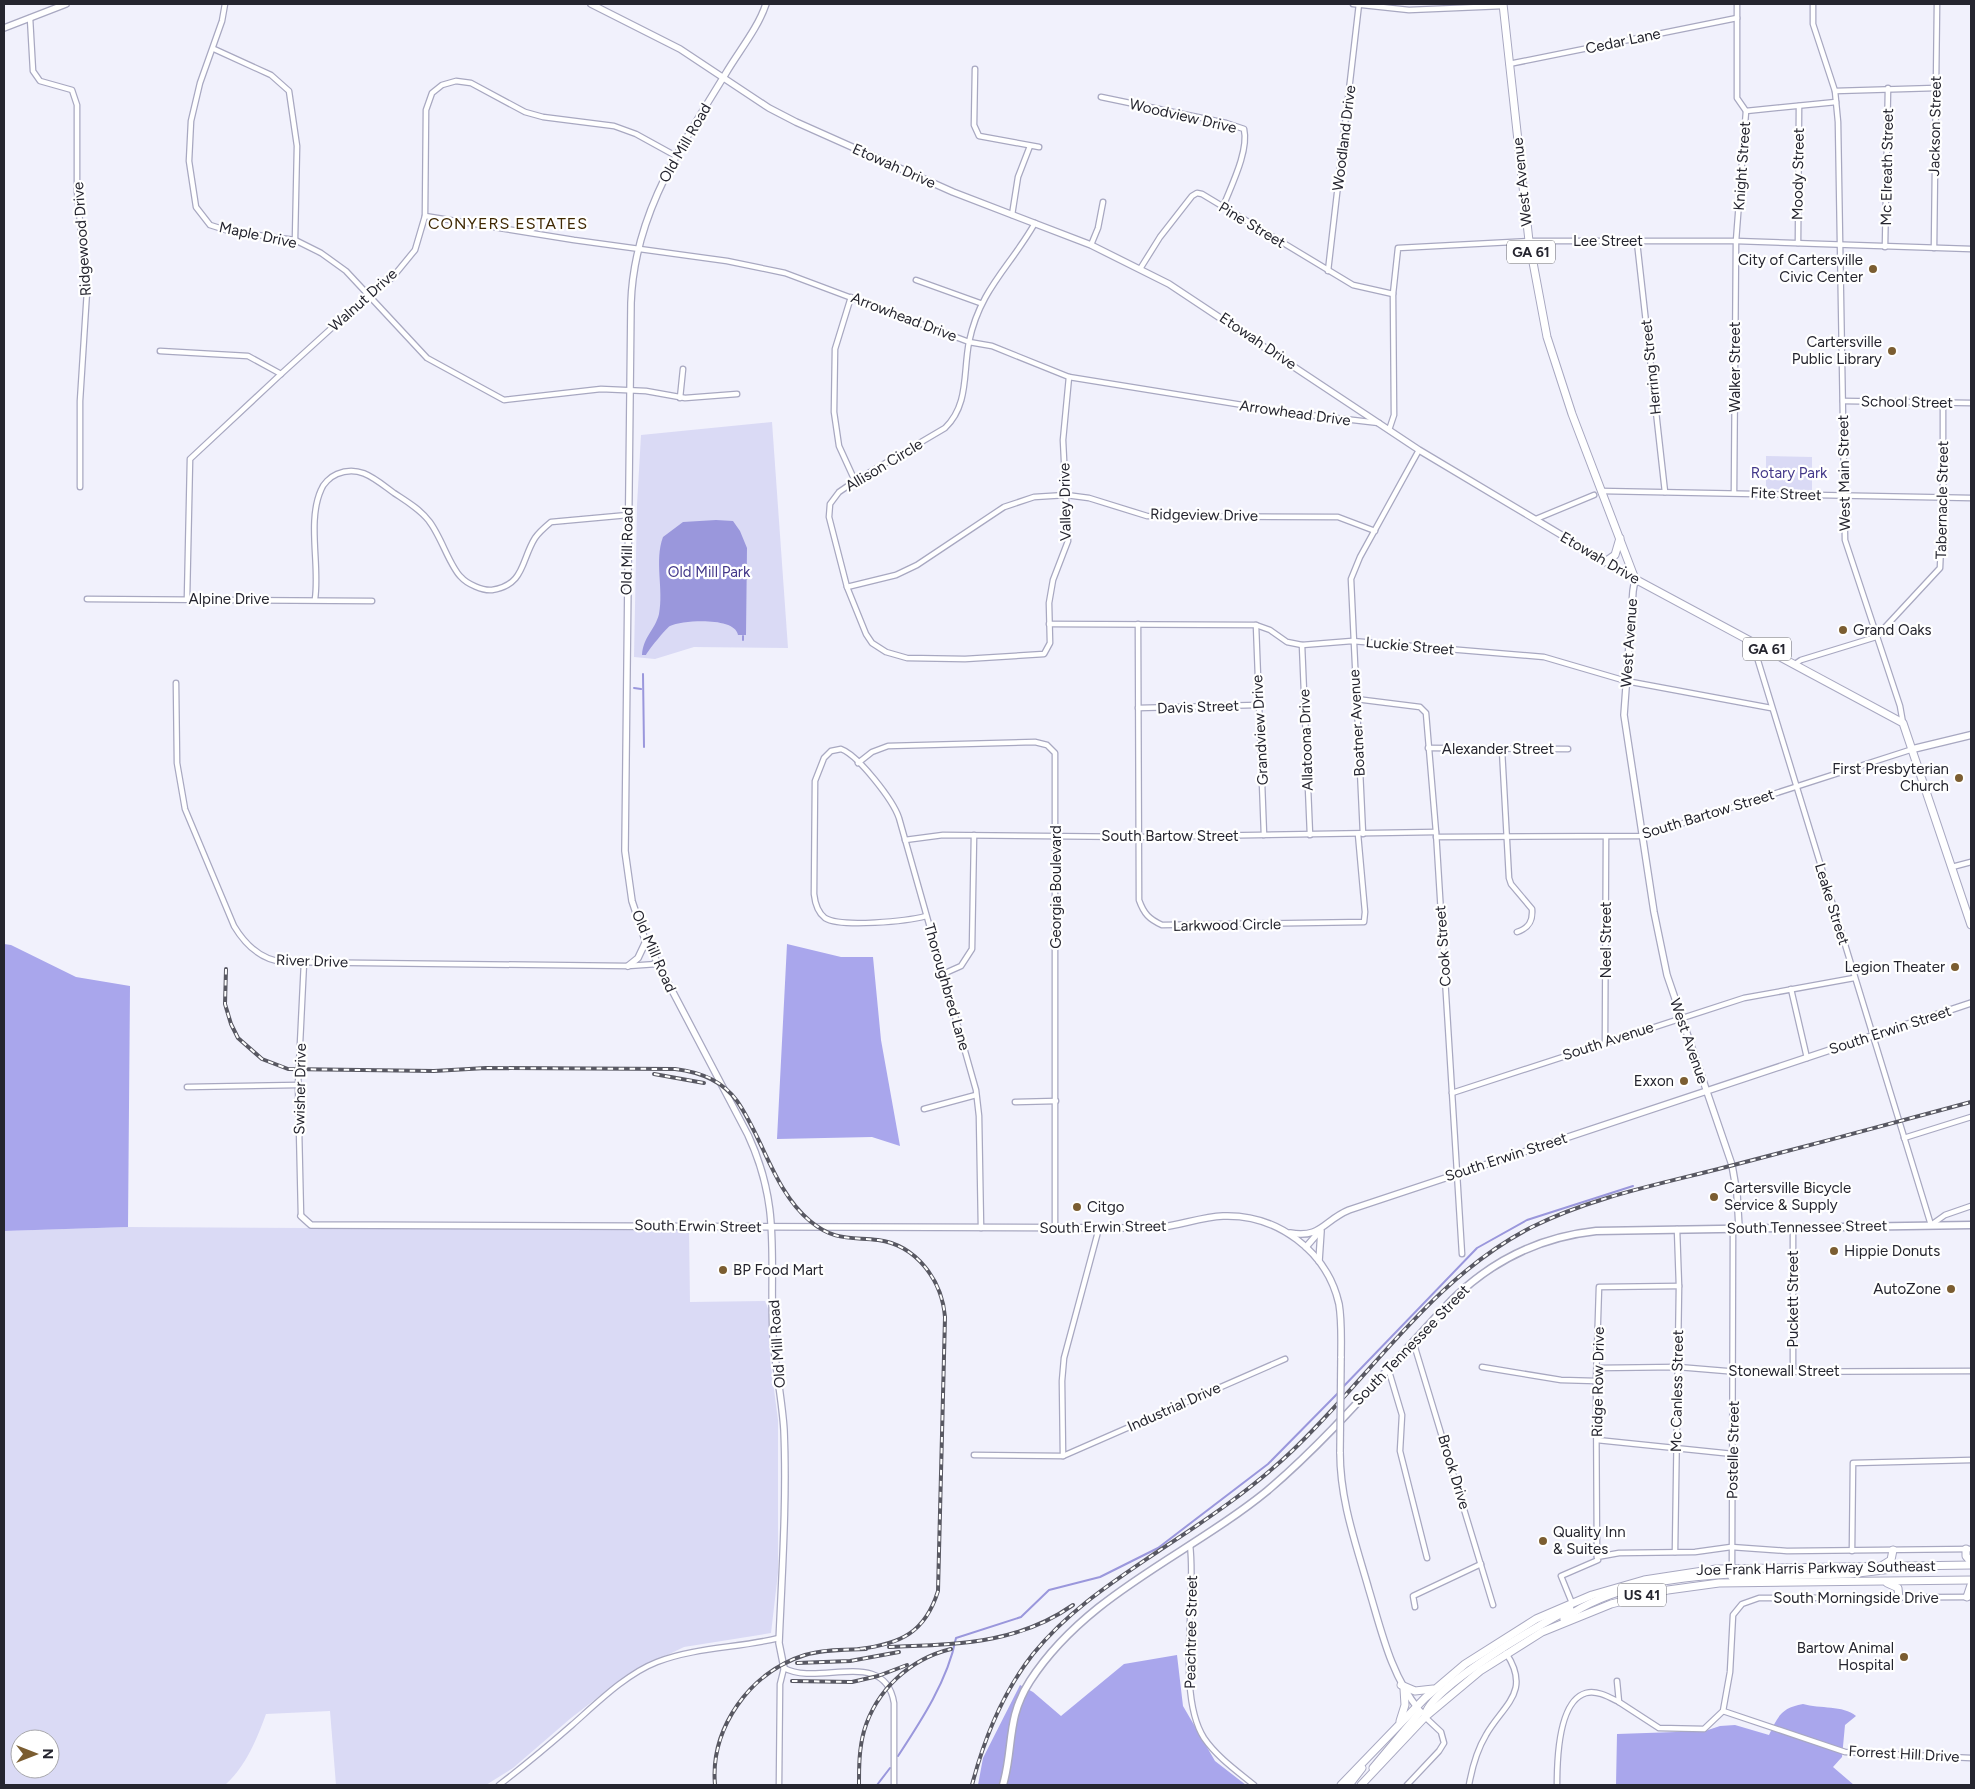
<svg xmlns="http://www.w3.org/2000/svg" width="1975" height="1789" font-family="Figtree,sans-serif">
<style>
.green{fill:#dadaf5;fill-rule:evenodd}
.forest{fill:#a9a6ec}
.water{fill:#9a97dc}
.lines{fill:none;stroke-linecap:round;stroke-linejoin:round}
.stream{stroke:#9a97dc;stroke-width:2}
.minor-casing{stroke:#a8a8c1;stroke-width:7}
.tertiary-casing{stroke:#a8a8c1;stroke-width:8}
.secondary-casing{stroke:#a8a8c1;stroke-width:9}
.primary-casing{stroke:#a8a8c1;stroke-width:9}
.minor{stroke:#fff;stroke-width:4.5}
.tertiary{stroke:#fff;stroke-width:5.5}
.secondary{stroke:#fff;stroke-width:6}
.primary{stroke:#fff;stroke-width:7}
.rail-casing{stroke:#585862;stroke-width:4}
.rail{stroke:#fff;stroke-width:2;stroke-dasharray:5.5;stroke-linecap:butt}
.tertiary-bridge-casing{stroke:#a8a8c1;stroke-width:8;stroke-linecap:butt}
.tertiary-bridge{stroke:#fff;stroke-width:5.5}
.poi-dot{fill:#7b5d31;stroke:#fff;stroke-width:2}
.labels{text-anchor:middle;stroke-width:4.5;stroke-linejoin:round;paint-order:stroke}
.shield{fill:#fff;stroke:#66666d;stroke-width:1}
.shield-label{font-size:14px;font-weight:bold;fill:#25252f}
.street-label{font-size:15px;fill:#25252f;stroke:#fff}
.poi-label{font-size:15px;fill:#25252f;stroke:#fff;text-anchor:end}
.park-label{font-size:15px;fill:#44398a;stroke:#fff}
.neighbourhood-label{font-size:16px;letter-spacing:1px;fill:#3f2803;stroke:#fff}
</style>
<rect width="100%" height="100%" fill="#f1f1fc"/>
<g class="green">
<polygon points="772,422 788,648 694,647 655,659 634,657 637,505 641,435"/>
<polygon points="1766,456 1812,457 1812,490 1766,489"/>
<path d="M128 1227 689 1230 690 1302 765 1301 769 1311 770 1359 778 1420V1573L771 1633 684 1647 628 1674 571 1718 513 1768 486 1785H336L330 1711 266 1714C256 1741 246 1766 225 1785H4V1231ZM20 1739H50V1769H20Z"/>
</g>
<g class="forest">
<polygon points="4,944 11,945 76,977 130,986 128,1227 4,1231"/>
<polygon points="787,944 841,957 873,957 881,1040 900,1146 872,1137 777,1139"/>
<polygon points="1177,1655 1183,1706 1215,1761 1246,1785 978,1785 983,1758 1020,1685 1033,1692 1061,1716 1124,1664"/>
<path d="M1803 1704C1820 1709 1843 1705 1856 1716L1845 1725 1842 1757 1833 1767 1854 1785H1616L1617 1734 1705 1731 1720 1726 1735 1725 1769 1735C1778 1716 1781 1708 1803 1704Z"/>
</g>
<path class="water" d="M716 520 733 521 740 531 747 548 746 635H738C735 617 684 620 670 626 666 628 647 652 646 655H642C643 637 655 630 659 614 664 589 654 561 663 537L683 522Z"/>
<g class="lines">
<g class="stream">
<polyline points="743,636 743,640"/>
<polyline points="643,674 644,747"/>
<polyline points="634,688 641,689"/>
<polyline points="1342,1388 1477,1248 1527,1220 1633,1186"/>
<path d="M898 1756C921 1721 948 1680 956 1638L1021 1617 1049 1590 1100 1577 1158 1548 1268 1464 1339 1392"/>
<polyline points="877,1785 890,1768"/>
</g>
<defs>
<g id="minor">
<polyline points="225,4 222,21 200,83 191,121 189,161 196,207 210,225 229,231 295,240 321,253 346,271 427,358 504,400 601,389 646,391 685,398 737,394"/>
<polyline points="1353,4 1409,10 1503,6"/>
<polyline points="1813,4 1813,24 1835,91 1838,122 1845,540 1900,706 1903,723"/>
<polyline points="30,18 33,71 40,81 72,90 77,105 77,192 87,291 80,401 80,487"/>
<polyline points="214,49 271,75 289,91 297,146 295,240"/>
<polyline points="1509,64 1737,18"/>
<polyline points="975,69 974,125 979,136 1039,147"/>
<polyline points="1835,91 1936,88"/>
<path d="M1101 97 1226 123 1244 129C1249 151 1231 186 1223 207"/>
<polyline points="1746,111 1836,102"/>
<polyline points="1012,215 1018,177 1030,146"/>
<polyline points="425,216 574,240 727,261 785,273 969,342 992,346 1069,377 1292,413 1379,423"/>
<path d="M1035 223C1010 267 980 289 969 342 963 373 969 405 945 428L855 481 839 492 830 504 829 517 847 587 866 634 872 643 886 652 907 658 965 659 1044 654 1050 643 1049 603 1053 580 1068 541 1063 440 1069 377"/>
<polyline points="1637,242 1665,492"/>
<polyline points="1798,243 1799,106"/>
<polyline points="1091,245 1098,228 1103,202"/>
<polyline points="1885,247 1888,88"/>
<polyline points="1934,248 1937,4"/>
<polyline points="1140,269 1160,237 1192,196 1197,193 1202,194 1353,285 1393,294"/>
<polyline points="1328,271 1359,4"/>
<polyline points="916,280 980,303"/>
<polyline points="851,297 835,349 834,412 839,446 855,481"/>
<polyline points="160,351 248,356 281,374"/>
<polyline points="680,398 683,369"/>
<polyline points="1843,401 1971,403"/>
<polyline points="1389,430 1394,415 1393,294 1398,248 1529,241 1736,241 1971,249"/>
<polyline points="1601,491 1971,498"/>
<polyline points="1734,492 1736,241 1746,111 1737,98 1737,4"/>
<polyline points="1536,519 1594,495"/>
<polyline points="847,587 896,575 917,565 1004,507 1034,497 1066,495 1089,498 1147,516 1338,517 1375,531"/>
<polyline points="87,599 372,601"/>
<polyline points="187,599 190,459 281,374 368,295 392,278 415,250 425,216 426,110 432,93 442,85 456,81 471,83 525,112 543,117 614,126 636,134 676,156"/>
<path d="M315 599C320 566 307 521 321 490 323 484 330 477 337 474 360 464 376 480 394 493 406 501 420 509 429 521 441 536 450 567 461 577 467 584 483 591 492 590 525 585 521 560 535 538 539 532 545 527 551 522L628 515"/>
<polyline points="1049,624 1256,625 1270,630 1287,642 1302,645 1352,641 1544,657 1626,681 1771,708"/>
<path d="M1138 624 1139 900C1144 914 1149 919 1162 925L1364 922 1365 912 1358 834"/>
<polyline points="1256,625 1264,835"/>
<polyline points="1752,641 1931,1225 1945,1215 1971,1206"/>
<polyline points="1302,645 1310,835"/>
<polyline points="1795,664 1801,660 1876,637 1940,568 1943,497 1943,403"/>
<path d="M176 683 177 763 185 809 234 926C246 946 261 960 284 962L628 966 657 964"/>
<polyline points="1356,699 1420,707 1426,713 1436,832 1462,1254"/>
<polyline points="1138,708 1257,705"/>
<polyline points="1428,748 1568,749"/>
<path d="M1502 750 1509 878 1511 884 1532 909C1533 921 1529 928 1517 932"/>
<polyline points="858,763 872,752 888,746 1035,742 1047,745 1055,753 1055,1228"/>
<polyline points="1363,834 1351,579 1360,557 1419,450"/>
<polyline points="1436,837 1643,836 1913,749"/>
<polyline points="905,840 943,835 1139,837 1436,832"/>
<polyline points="1952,867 1971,862"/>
<path d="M926 916C908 921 841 928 825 918 817 912 815 903 814 894L815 781 824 758 831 751 841 749C858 755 893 800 899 818L976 1090 979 1116 981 1228"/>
<polyline points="943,974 961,966 972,949 974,835"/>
<polyline points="1791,989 1807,1058"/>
<polyline points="1605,1042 1606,838"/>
<polyline points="187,1087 298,1085"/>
<polyline points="1452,1093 1744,998 1854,978"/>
<polyline points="1015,1102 1056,1101"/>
<polyline points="924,1109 976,1095"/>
<polyline points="1904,1138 1971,1117"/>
<polyline points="301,1216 298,1085 304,962"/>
<polyline points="1793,1227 1793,1372"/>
<polyline points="1413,1341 1493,1605"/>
<polyline points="1482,1367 1561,1380 1596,1381"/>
<polyline points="1388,1368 1402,1415 1400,1451 1427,1558"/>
<polyline points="1597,1368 1678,1367 1738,1372 1971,1371"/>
<polyline points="1597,1440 1733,1454"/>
<polyline points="974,1455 1063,1456 1285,1359"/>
<polyline points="1063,1456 1062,1381 1064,1358 1099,1228"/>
<path d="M1190 1545C1197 1599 1176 1694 1204 1738 1217 1757 1237 1771 1254 1785"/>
<polyline points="1852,1551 1853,1463 1971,1460"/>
<polyline points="1675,1552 1679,1286 1677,1229"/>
<polyline points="1597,1557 1596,1381 1599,1287 1679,1286"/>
<polyline points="1732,1569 1733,1227"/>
<polyline points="1572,1603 1561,1576 1598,1560 1597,1557 1619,1553 1695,1552 1731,1547 1787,1551 1971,1549"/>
<polyline points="1415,1607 1413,1596 1481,1564"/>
<polyline points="1617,1681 1619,1702 1659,1728 1704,1729 1723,1711 1730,1672 1733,1615 1742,1604 1759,1598 1971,1597"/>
<polyline points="1723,1711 1845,1752 1971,1758"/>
<path d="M499 1785C524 1766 548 1746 572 1725 597 1703 626 1674 657 1662 696 1647 739 1648 779 1638"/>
<path d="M779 1785 780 1684 784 1668C818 1687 885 1647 894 1703V1785"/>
<polyline points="1407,1785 1439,1751 1444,1743 1441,1732 1425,1717"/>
<path d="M1469 1785C1472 1768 1477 1750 1486 1735 1503 1705 1532 1692 1506 1653"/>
<path d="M1557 1785C1557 1762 1558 1701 1586 1693 1597 1690 1609 1697 1619 1702"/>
</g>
<g id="tertiary">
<polyline points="591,4 680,49 769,108 796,122 953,192 1091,245 1169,284 1419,450 1635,579 1633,591 1624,715 1654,912 1667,975 1732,1165 1737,1194 1739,1227"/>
<path d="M766 4C758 28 739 51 726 73 681 147 634 214 631 303L625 851 632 901 644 937 748 1135C782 1208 769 1259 773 1336 775 1367 782 1398 784 1430 787 1500 782 1572 779 1643L784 1668"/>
<polyline points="4,28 66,4"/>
<polyline points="628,966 638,958 646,941"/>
<path d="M301 1216 311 1225C593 1225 874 1229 1155 1228 1179 1226 1200 1217 1223 1216 1277 1214 1327 1251 1339 1304 1342 1322 1341 1340 1341 1358"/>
<path d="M1290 1233C1321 1239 1324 1220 1349 1210L1971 1003"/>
<polyline points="1306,1247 1319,1232"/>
<polyline points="1319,1261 1321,1231"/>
<path d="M1340 1452C1340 1501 1356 1544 1369 1590 1382 1633 1391 1675 1419 1710"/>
</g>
<g id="secondary">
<polyline points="1913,749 1971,735"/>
<path d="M1003 1785C1014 1747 1006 1718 1030 1681 1087 1593 1189 1555 1267 1491 1332 1436 1392 1363 1451 1301 1491 1261 1540 1237 1596 1231L1971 1225"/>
</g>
<g id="primary">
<polyline points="1503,4 1529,241 1547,337 1572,414 1635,579 1903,723 1971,925"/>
<polyline points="1605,562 1615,555 1620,538"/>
<polyline points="1966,1549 1966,1556 1971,1562"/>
<polyline points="1883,1565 1891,1560 1893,1550"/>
<polyline points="1732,1577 1850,1574 1900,1568"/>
<polyline points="1887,1583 1898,1588 1899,1598"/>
<polyline points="1967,1597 1971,1585"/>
<path d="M1564 1619C1610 1585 1677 1577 1732 1574"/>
<polyline points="1401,1685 1415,1691 1433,1689"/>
<path d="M1425 1717C1425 1690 1544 1622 1570 1609"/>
<polyline points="1400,1721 1405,1705 1404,1689"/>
<polyline points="1373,1768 1420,1712"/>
<polyline points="1341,1785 1425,1698 1465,1664 1536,1619 1592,1595 1644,1580 1716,1569 1971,1565"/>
<polyline points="1349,1785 1362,1768"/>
<polyline points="1361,1785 1425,1717 1480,1671 1542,1632 1611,1604 1668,1590 1719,1583 1971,1580"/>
</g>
</defs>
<use href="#minor" class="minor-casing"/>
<use href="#tertiary" class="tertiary-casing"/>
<use href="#secondary" class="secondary-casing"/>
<use href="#primary" class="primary-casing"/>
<use href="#minor" class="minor"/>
<use href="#tertiary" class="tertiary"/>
<use href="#secondary" class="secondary"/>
<use href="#primary" class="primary"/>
<defs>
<g id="rail">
<path d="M226 969 225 1004 231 1024 238 1038 262 1059 288 1069 434 1071 486 1068 675 1069C700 1072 722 1080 737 1101 763 1138 774 1191 810 1221 834 1241 849 1237 878 1240 916 1245 942 1280 945 1317L938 1591C925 1633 900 1644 859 1649"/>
<polyline points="654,1074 704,1083"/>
<path d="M889 1647C955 1644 1016 1645 1073 1605"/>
<polyline points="797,1663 850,1661 899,1652"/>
<polyline points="792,1681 852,1682 878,1676 907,1665"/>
<path d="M715 1785C710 1728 750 1672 805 1655 825 1649 846 1650 866 1649"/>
<path d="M859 1785C859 1767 859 1749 864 1731 876 1690 910 1659 951 1649"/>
<path d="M972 1785C984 1739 1003 1692 1033 1654 1070 1609 1113 1582 1160 1550 1206 1520 1252 1489 1292 1451 1371 1376 1433 1277 1532 1227 1592 1197 1661 1184 1726 1167 1808 1146 1889 1124 1971 1102"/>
</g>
</defs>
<use href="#rail" class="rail-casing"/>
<use href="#rail" class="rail"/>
<defs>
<polyline id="tertiary-bridge" points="1340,1452 1341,1358"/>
</defs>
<use href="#tertiary-bridge" class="tertiary-bridge-casing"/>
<use href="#tertiary-bridge" class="tertiary-bridge"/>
</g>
<g class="poi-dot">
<circle cx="1873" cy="269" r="5"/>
<circle cx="1892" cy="351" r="5"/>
<circle cx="1843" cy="630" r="5"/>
<circle cx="1959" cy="778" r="5"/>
<circle cx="1955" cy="967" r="5"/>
<circle cx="1684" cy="1081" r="5"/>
<circle cx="1714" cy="1197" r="5"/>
<circle cx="1077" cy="1207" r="5"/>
<circle cx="1834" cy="1251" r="5"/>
<circle cx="723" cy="1270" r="5"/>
<circle cx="1951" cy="1289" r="5"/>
<circle cx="1543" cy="1541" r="5"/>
<circle cx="1904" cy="1657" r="5"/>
</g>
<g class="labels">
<g class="shield">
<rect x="1507" y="240.5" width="48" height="23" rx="4"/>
<rect x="1743" y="637.5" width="48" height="23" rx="4"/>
<rect x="1618" y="1583.5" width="48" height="23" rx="4"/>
</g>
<g class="shield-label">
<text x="1531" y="257">GA 61</text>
<text x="1767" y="654">GA 61</text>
<text x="1642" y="1600">US 41</text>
</g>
<g class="street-label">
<text transform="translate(1623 41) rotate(-12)" y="5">Cedar Lane</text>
<text transform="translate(1183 116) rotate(13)" y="5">Woodview Drive</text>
<text transform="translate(1935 126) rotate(-89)" y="5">Jackson Street</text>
<text transform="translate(1344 138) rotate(-83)" y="5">Woodland Drive</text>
<text transform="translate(685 143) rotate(-60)" y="5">Old Mill Road</text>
<text transform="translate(894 166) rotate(24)" y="5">Etowah Drive</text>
<text transform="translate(1742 166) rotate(-86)" y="5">Knight Street</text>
<text transform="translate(1887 167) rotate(-89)" y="5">Mc Elreath Street</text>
<text transform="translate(1798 174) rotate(-89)" y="5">Moody Street</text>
<text transform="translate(1522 182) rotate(-96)" y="5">West Avenue</text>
<text transform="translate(1252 225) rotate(31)" y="5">Pine Street</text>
<text transform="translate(258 235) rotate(12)" y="5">Maple Drive</text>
<text transform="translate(82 239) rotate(-94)" y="5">Ridgewood Drive</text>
<text x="1608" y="246">Lee Street</text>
<text transform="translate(363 300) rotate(-42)" y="5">Walnut Drive</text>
<text transform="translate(904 317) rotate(21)" y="5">Arrowhead Drive</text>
<text transform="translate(1258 341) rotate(34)" y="5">Etowah Drive</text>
<text transform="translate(1651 367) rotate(-96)" y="5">Herring Street</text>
<text transform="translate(1735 367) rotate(-90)" y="5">Walker Street</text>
<text transform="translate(1907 402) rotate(1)" y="5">School Street</text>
<text transform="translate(1295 413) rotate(8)" y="5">Arrowhead Drive</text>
<text transform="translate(884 465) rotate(-31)" y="5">Allison Circle</text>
<text transform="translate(1844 473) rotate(-91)" y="5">West Main Street</text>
<text transform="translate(1786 494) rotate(2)" y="5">Fite Street</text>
<text transform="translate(1942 500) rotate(-89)" y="5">Tabernacle Street</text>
<text transform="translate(1065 502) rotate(-91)" y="5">Valley Drive</text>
<text transform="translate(1204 515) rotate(1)" y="5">Ridgeview Drive</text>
<text transform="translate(627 551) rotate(-89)" y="5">Old Mill Road</text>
<text transform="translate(1600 558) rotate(30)" y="5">Etowah Drive</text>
<text x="229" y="604">Alpine Drive</text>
<text transform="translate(1629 643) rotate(-86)" y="5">West Avenue</text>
<text transform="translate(1410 646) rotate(5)" y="5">Luckie Street</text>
<text transform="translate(1198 707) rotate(-2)" y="5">Davis Street</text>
<text transform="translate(1357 723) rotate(-93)" y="5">Boatner Avenue</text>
<text transform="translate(1260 730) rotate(-93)" y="5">Grandview Drive</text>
<text transform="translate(1306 740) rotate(-92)" y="5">Allatoona Drive</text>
<text x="1498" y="754">Alexander Street</text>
<text transform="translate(1708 814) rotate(-17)" y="5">South Bartow Street</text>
<text x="1170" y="841">South Bartow Street</text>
<text transform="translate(1056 887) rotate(-90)" y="5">Georgia Boulevard</text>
<text transform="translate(1832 904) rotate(73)" y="5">Leake Street</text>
<text transform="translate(1227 925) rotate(-1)" y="5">Larkwood Circle</text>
<text transform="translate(1606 940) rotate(-90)" y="5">Neel Street</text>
<text transform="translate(1443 946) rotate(-94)" y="5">Cook Street</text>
<text transform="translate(654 951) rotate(66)" y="5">Old Mill Road</text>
<text transform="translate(312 961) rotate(2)" y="5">River Drive</text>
<text transform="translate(947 987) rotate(74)" y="5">Thoroughbred Lane</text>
<text transform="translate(1890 1030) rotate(-18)" y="5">South Erwin Street</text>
<text transform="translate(1608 1041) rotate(-18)" y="5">South Avenue</text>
<text transform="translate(1689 1041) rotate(71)" y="5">West Avenue</text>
<text transform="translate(300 1089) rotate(-89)" y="5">Swisher Drive</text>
<text transform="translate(1506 1157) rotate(-18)" y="5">South Erwin Street</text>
<text transform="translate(698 1226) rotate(1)" y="5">South Erwin Street</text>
<text transform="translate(1103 1227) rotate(-1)" y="5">South Erwin Street</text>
<text transform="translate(1807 1227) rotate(-1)" y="5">South Tennessee Street</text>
<text transform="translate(1793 1299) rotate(-90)" y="5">Puckett Street</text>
<text transform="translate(777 1344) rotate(-94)" y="5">Old Mill Road</text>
<text transform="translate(1411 1345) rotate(-46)" y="5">South Tennessee Street</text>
<text x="1784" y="1376">Stonewall Street</text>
<text transform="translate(1598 1382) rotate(-89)" y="5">Ridge Row Drive</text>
<text transform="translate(1677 1391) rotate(-89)" y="5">Mc Canless Street</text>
<text transform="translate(1174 1407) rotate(-24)" y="5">Industrial Drive</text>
<text transform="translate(1733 1450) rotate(-89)" y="5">Postelle Street</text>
<text transform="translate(1454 1472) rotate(73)" y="5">Brook Drive</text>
<text transform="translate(1816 1568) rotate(-1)" y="5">Joe Frank Harris Parkway Southeast</text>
<text x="1856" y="1603">South Morningside Drive</text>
<text transform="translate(1191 1632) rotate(-89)" y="5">Peachtree Street</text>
<text transform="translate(1904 1754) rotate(3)" y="5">Forrest Hill Drive</text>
</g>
<g class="poi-label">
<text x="1863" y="265">City of Cartersville<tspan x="1863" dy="17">Civic Center</tspan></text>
<text x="1882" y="347">Cartersville<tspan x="1882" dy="17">Public Library</tspan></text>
<text x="1853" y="635" text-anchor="start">Grand Oaks</text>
<text x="1949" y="774">First Presbyterian<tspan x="1949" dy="17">Church</tspan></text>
<text x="1945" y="972">Legion Theater</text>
<text x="1674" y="1086">Exxon</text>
<text x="1724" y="1193" text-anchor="start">Cartersville Bicycle<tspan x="1724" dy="17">Service &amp; Supply</tspan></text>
<text x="1087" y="1212" text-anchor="start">Citgo</text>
<text x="1844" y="1256" text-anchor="start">Hippie Donuts</text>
<text x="733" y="1275" text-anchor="start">BP Food Mart</text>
<text x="1941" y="1294">AutoZone</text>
<text x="1553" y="1537" text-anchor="start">Quality Inn<tspan x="1553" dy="17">&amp; Suites</tspan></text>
<text x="1894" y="1653">Bartow Animal<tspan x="1894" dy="17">Hospital</tspan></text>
</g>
<g class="park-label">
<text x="1789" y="478">Rotary Park</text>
<text x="709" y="577">Old Mill Park</text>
</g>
<g class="neighbourhood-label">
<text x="508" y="229">CONYERS ESTATES</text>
</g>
</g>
<rect width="1975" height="1789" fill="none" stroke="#25252f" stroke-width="10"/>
<g transform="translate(35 1754) rotate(90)"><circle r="24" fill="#ffffff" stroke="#a8a8ac"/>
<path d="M0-4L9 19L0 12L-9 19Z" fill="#7b5d31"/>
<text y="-8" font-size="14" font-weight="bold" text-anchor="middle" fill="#25252f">N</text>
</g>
</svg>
